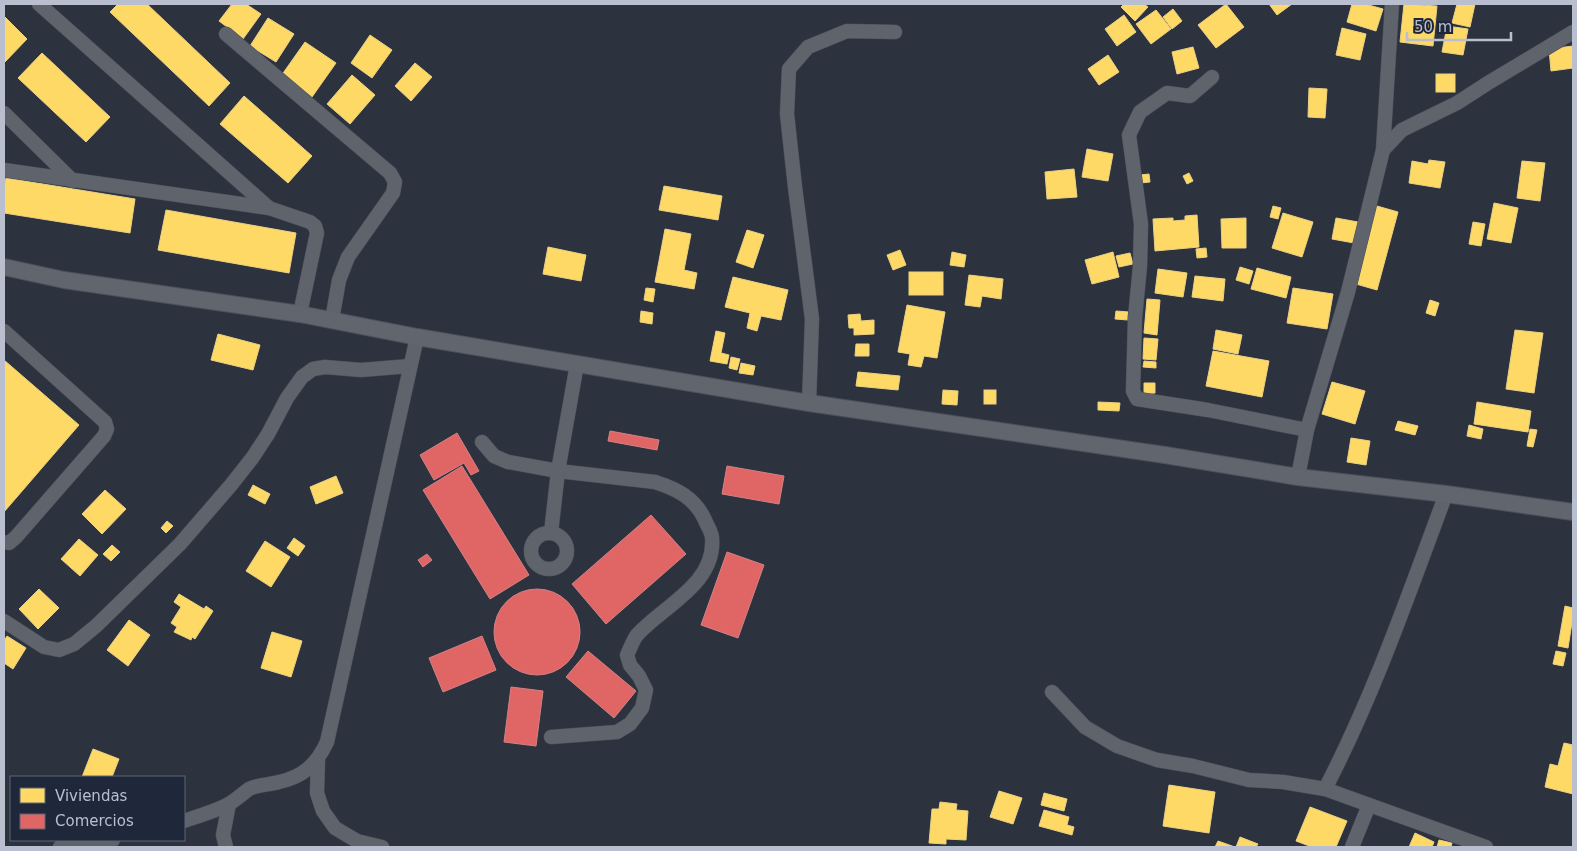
<svg xmlns="http://www.w3.org/2000/svg" width="1577" height="851" font-family="'DejaVu Sans',sans-serif">
<style>
.homes{fill:#ffd966;stroke:#ead185}
.shops{fill:#e06666;stroke:#d48185}
.lines{fill:none;stroke-linecap:round;stroke-linejoin:round}
.minor-casing{stroke:#4a4e57;stroke-width:15}
.major-casing{stroke:#4b505a;stroke-width:18}
.minor{stroke:#5e636c;stroke-width:14}
.major{stroke:#61656d;stroke-width:16}
</style>
<rect width="100%" height="100%" fill="#2d333e"/>
<g class="homes">
<polygon points="118,4 147,4 230,83 209,106 110,12"/>
<polygon points="232,4 246,4 261,14 243,39 219,21"/>
<polygon points="1124,4 1144,4 1148,7 1135,21 1121,7"/>
<polygon points="1226,4 1244,27 1216,48 1198,25"/>
<polygon points="1269,4 1292,4 1277,15"/>
<polygon points="1352,4 1365,4 1383,9 1376,31 1347,22"/>
<polygon points="1404,4 1437,6 1433,46 1400,42"/>
<polygon points="1457,4 1475,4 1470,27 1452,23"/>
<polygon points="1173,9 1182,21 1172,29 1163,17"/>
<polygon points="1156,10 1171,29 1151,44 1136,24"/>
<polygon points="1124,15 1136,32 1117,46 1105,29"/>
<polygon points="4,16 27,39 4,63"/>
<polygon points="268,18 294,34 276,62 250,46"/>
<polygon points="1447,26 1468,29 1463,55 1442,52"/>
<polygon points="1342,28 1366,34 1360,60 1336,55"/>
<polygon points="370,35 392,50 372,78 351,63"/>
<polygon points="305,42 336,63 312,97 281,76"/>
<polygon points="1573,46 1573,68 1551,71 1549,49"/>
<polygon points="1193,47 1199,68 1177,74 1172,52"/>
<polygon points="42,53 110,117 86,142 18,78"/>
<polygon points="1108,55 1119,72 1099,85 1088,69"/>
<polygon points="415,63 432,77 411,101 395,86"/>
<rect x="1436" y="74" width="19" height="18"/>
<polygon points="352,75 375,95 350,124 327,104"/>
<polygon points="1309,88 1327,89 1325,118 1308,117"/>
<polygon points="244,96 312,156 288,183 220,124"/>
<polygon points="1087,149 1113,154 1108,181 1082,177"/>
<polygon points="1429,160 1445,162 1440,188 1409,183 1412,161 1428,164"/>
<polygon points="1522,161 1545,163 1540,201 1517,198"/>
<polygon points="1074,169 1077,197 1047,199 1045,172"/>
<polygon points="1189,173 1193,181 1187,184 1183,176"/>
<polygon points="1149,174 1150,182 1141,183 1140,175"/>
<polygon points="6,178 135,199 130,233 4,213 4,188"/>
<polygon points="664,186 722,196 718,220 659,210"/>
<polygon points="1494,203 1518,208 1511,243 1487,239"/>
<polygon points="1273,206 1281,208 1278,219 1270,217"/>
<polygon points="1377,206 1398,212 1377,290 1356,284"/>
<polygon points="166,210 296,233 289,273 158,250"/>
<polygon points="1283,213 1313,222 1302,257 1272,248"/>
<polygon points="1197,215 1199,247 1155,251 1153,219 1173,218 1173,221 1185,220 1185,216"/>
<polygon points="1246,218 1246,248 1222,248 1221,219"/>
<polygon points="1336,218 1358,222 1354,243 1332,239"/>
<polygon points="1473,222 1485,224 1481,246 1469,244"/>
<polygon points="665,229 691,234 684,270 697,273 694,289 655,282"/>
<polygon points="747,230 764,235 753,268 736,262"/>
<polygon points="548,247 586,255 581,281 543,274"/>
<polygon points="1206,248 1207,257 1197,258 1196,249"/>
<polygon points="900,250 906,265 893,270 887,255"/>
<polygon points="952,252 966,255 964,267 950,265"/>
<polygon points="1113,252 1119,277 1092,284 1085,260"/>
<polygon points="1130,253 1133,264 1119,267 1116,256"/>
<polygon points="1240,267 1253,271 1249,284 1236,280"/>
<polygon points="1257,268 1291,277 1286,298 1251,289"/>
<polygon points="1158,269 1187,273 1183,297 1155,293"/>
<rect x="909" y="272" width="34" height="23"/>
<polygon points="969,275 1003,279 1001,299 982,296 980,307 965,305"/>
<polygon points="1195,276 1225,279 1223,301 1192,297"/>
<polygon points="733,277 788,290 781,320 761,316 757,331 747,328 750,313 725,307"/>
<polygon points="646,288 655,289 653,302 644,300"/>
<polygon points="1293,288 1333,294 1327,329 1287,323"/>
<polygon points="1147,299 1160,300 1157,335 1144,333"/>
<polygon points="1430,300 1439,303 1435,316 1426,313"/>
<polygon points="907,305 945,312 937,358 924,356 921,367 908,365 910,354 898,352"/>
<polygon points="641,311 653,313 652,324 640,322"/>
<polygon points="1116,311 1129,312 1128,320 1115,319"/>
<polygon points="860,314 861,321 874,320 874,334 854,335 854,328 849,328 848,315"/>
<polygon points="1216,330 1242,335 1238,354 1213,349"/>
<polygon points="1515,330 1543,333 1534,393 1506,389"/>
<polygon points="716,331 725,333 721,353 729,355 727,364 710,361"/>
<polygon points="218,334 260,345 253,370 211,360"/>
<polygon points="1144,338 1158,339 1156,360 1143,359"/>
<polygon points="856,344 869,344 869,356 855,356"/>
<polygon points="1213,351 1269,361 1262,397 1206,386"/>
<polygon points="731,357 740,359 737,370 729,368"/>
<polygon points="4,360 79,425 4,512"/>
<polygon points="1144,361 1156,362 1156,368 1143,367"/>
<polygon points="741,363 755,366 753,375 739,373"/>
<polygon points="858,372 900,376 898,390 856,386"/>
<polygon points="1332,382 1365,391 1355,424 1322,414"/>
<polygon points="1144,383 1155,383 1155,393 1144,394"/>
<polygon points="943,390 958,391 957,405 942,404"/>
<rect x="984" y="390" width="12" height="14"/>
<polygon points="1098,402 1120,403 1119,411 1098,410"/>
<polygon points="1477,402 1531,411 1528,432 1474,424"/>
<polygon points="1398,421 1418,426 1415,435 1395,430"/>
<polygon points="1469,425 1483,429 1481,439 1467,436"/>
<polygon points="1530,429 1537,430 1533,447 1527,446"/>
<polygon points="1351,438 1370,441 1366,465 1347,462"/>
<polygon points="336,476 343,493 316,504 310,487"/>
<polygon points="253,485 270,494 265,504 248,495"/>
<polygon points="105,490 126,509 102,534 82,514"/>
<polygon points="167,521 173,526 166,533 161,528"/>
<polygon points="294,538 305,546 298,556 287,548"/>
<polygon points="79,539 98,555 80,576 61,559"/>
<polygon points="265,541 290,557 271,587 246,571"/>
<polygon points="112,545 120,552 111,561 103,554"/>
<polygon points="39,589 59,608 38,629 19,609"/>
<polygon points="179,594 204,609 206,606 213,611 195,639 192,637 191,640 174,632 177,627 171,623 181,607 174,602"/>
<polygon points="1565,606 1573,608 1573,616 1568,648 1558,646"/>
<polygon points="129,620 150,635 128,666 107,650"/>
<polygon points="272,632 302,641 291,677 261,668"/>
<polygon points="7,636 26,648 13,669 4,663 4,641"/>
<polygon points="1556,651 1566,653 1563,666 1553,664"/>
<polygon points="1564,743 1573,745 1573,794 1545,787 1550,764 1558,766"/>
<polygon points="93,749 119,759 112,777 82,777"/>
<polygon points="1169,785 1215,792 1209,833 1163,826"/>
<polygon points="999,791 1022,798 1013,824 990,817"/>
<polygon points="1044,793 1067,799 1064,811 1041,805"/>
<polygon points="940,802 957,804 956,810 968,811 966,840 946,839 946,844 929,843 932,809 939,809"/>
<polygon points="1310,807 1347,821 1336,847 1312,847 1296,841"/>
<polygon points="1044,810 1069,817 1067,825 1074,827 1072,835 1039,826"/>
<polygon points="1415,833 1434,842 1432,847 1409,847"/>
<polygon points="1240,837 1258,844 1256,847 1236,847"/>
<polygon points="1439,840 1452,843 1451,847 1437,847"/>
<polygon points="1218,841 1235,847 1215,847"/>
</g>
<g class="shops">
<polygon points="610,431 659,440 657,450 608,441"/>
<polygon points="457,433 479,471 471,475 464,463 434,480 420,455"/>
<polygon points="462,466 529,575 490,599 423,490"/>
<polygon points="727,466 784,476 779,504 722,494"/>
<polygon points="651,515 686,554 606,624 572,584"/>
<polygon points="727,552 764,565 738,638 701,625"/>
<polygon points="427,554 432,560 423,567 418,560"/>
<circle cx="537" cy="632" r="43"/>
<polygon points="482,636 496,670 443,692 429,658"/>
<polygon points="588,651 636,691 614,718 566,677"/>
<polygon points="511,687 543,691 536,746 504,742"/>
</g>
<g class="lines">
<defs>
<g id="minor">
<polyline points="39,4 269,208"/>
<polyline points="226,34 390,173 395,182 393,193 348,257 339,280 332,320"/>
<polyline points="1212,77 1190,96 1167,93 1140,112 1129,135 1141,224 1140,266 1135,318 1133,391 1137,399 1208,410 1307,430"/>
<polyline points="4,113 73,181"/>
<polyline points="1383,150 1402,130 1457,103 1488,83 1573,32"/>
<polyline points="4,170 269,208 310,222 315,226 317,233 300,314"/>
<polyline points="4,331 105,422 107,429 104,436 16,537 9,543 4,542"/>
<polyline points="809,403 812,319 795,187 787,114 789,69 808,47 847,31 895,32"/>
<path d="M482 442 494 456 508 462 558 471 655 482C677 489 695 498 705 520 707 526 712 532 712 538 716 584 663 606 637 635 633 640 630 649 627 655L630 665 639 676 646 690 642 708 630 724 617 732 551 737"/>
<polyline points="1298,477 1307,430 1348,292 1383,150 1392,4"/>
<path d="M1446 494C1409 593 1374 695 1325 789L1486 847"/>
<polyline points="551,533 558,471 577,364"/>
<circle cx="549" cy="551" r="18"/>
<polyline points="4,621 44,647 59,650 74,644 96,626 180,544 231,485 253,457 268,434 287,398 302,377 313,369 325,367 361,370 410,366"/>
<polyline points="1052,692 1085,727 1117,746 1157,760 1193,766 1249,780 1283,782 1325,789"/>
<polyline points="318,760 317,793 323,811 335,828 357,841 382,847"/>
<path d="M184 821C198 816 213 812 227 805 235 801 242 794 249 789 259 784 269 785 279 782 303 777 317 764 327 742L417 337"/>
<polyline points="60,847 63,846 113,840"/>
<polyline points="226,847 223,835 229,804"/>
<polyline points="1352,847 1369,805"/>
</g>
<polyline id="major" points="4,267 64,280 300,314 417,337 809,403 1165,455 1298,477 1446,494 1573,512"/>
</defs>
<use href="#minor" class="minor-casing"/>
<use href="#major" class="major-casing"/>
<use href="#minor" class="minor"/>
<use href="#major" class="major"/>
</g>
<rect width="1577" height="851" fill="none" stroke="#b9bfce" stroke-width="10"/>
<rect x="10" y="776" width="175" height="65" fill="#1f283a" stroke="#5d6475"/>
<rect x="20" y="788" width="25" height="15" fill="#ffd966" stroke="#5d6475"/>
<text x="55" y="801" font-size="15" fill="#b9bfce">Viviendas</text>
<rect x="20" y="814" width="25" height="15" fill="#e06666" stroke="#5d6475"/>
<text x="55" y="826" font-size="15" fill="#b9bfce">Comercios</text>
<path d="M1407 32v8h104v-8" fill="none" stroke="#b9bfce" stroke-width="2.5"/>
<text x="1414" y="32" font-size="15" fill="#b9bfce" stroke="#1f283a" stroke-width="4" paint-order="stroke">50 m</text>
</svg>
